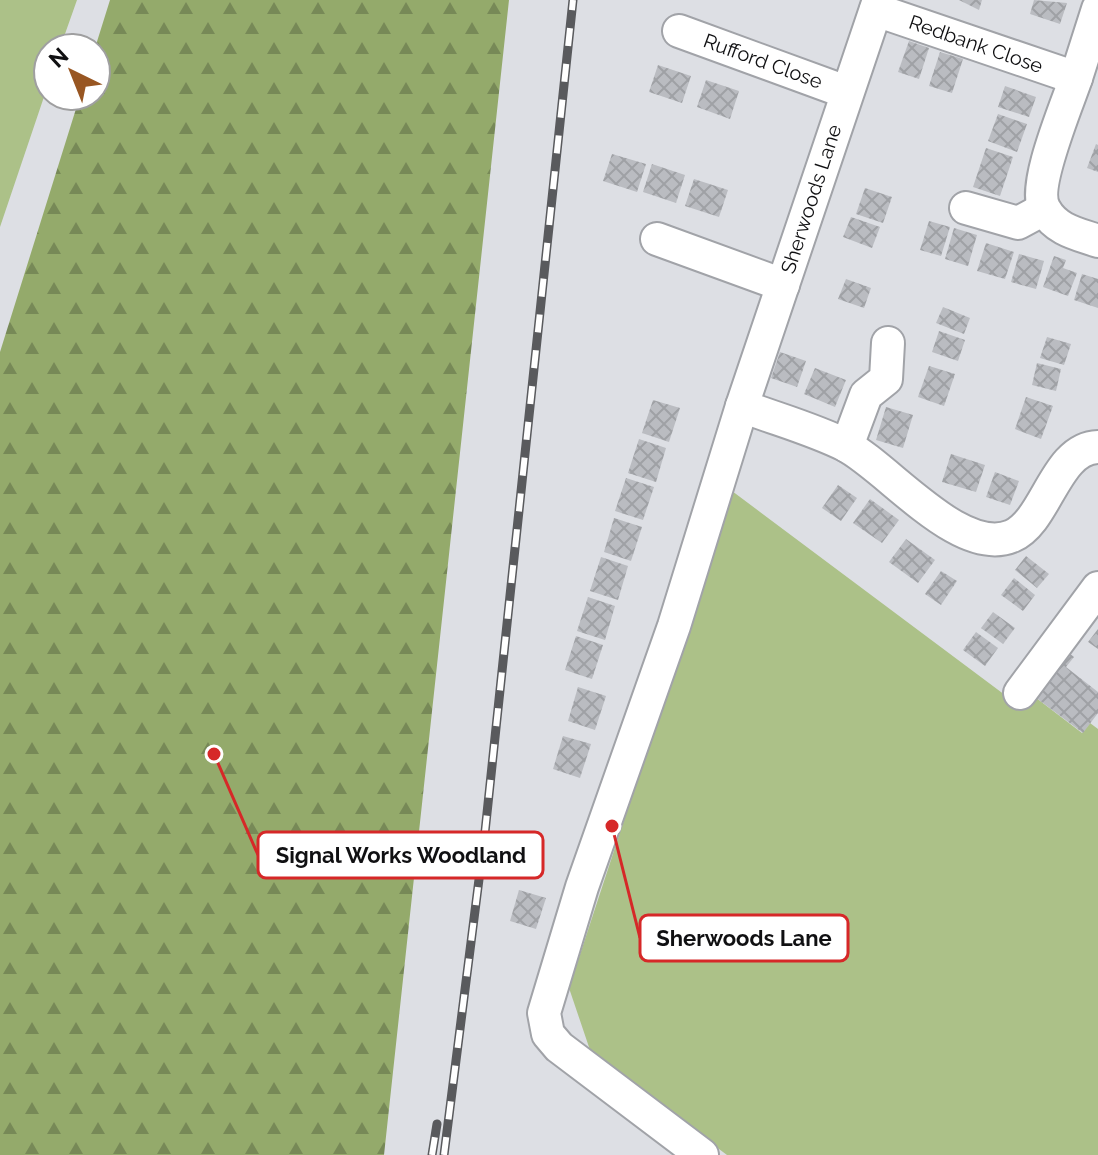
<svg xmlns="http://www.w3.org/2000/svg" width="1098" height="1155" font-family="Raleway,sans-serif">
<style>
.green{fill:#acc188}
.forest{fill:url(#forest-firs)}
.building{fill:url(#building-cross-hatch)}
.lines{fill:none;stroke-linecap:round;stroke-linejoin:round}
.minor-casing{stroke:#a1a3a8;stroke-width:36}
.minor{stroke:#fff;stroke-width:32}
.rail-casing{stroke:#595a5d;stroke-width:9}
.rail{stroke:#fff;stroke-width:6;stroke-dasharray:18;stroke-linecap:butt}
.labels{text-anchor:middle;stroke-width:6;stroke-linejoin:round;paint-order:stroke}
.street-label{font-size:20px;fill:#101012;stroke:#fff}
.leader{fill:none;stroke:#d62828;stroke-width:3}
.callout-dot{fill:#d62828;stroke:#fff;stroke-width:3}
.callout{fill:#fff;stroke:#d62828;stroke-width:3}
.callout-label{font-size:22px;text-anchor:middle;font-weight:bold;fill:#101012}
</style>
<defs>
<pattern id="forest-firs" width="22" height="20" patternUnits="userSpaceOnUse" patternTransform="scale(2)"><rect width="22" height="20" fill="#94aa6b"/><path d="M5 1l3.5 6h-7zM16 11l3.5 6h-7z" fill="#778957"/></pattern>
<pattern id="building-cross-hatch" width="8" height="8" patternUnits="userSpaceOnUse" patternTransform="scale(2)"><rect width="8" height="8" fill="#babcc1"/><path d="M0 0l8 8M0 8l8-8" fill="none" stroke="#9fa1a5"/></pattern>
</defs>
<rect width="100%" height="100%" fill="#dddfe4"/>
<g class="green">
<polygon points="0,0 77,0 60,48 48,48 48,85 0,227"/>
<polygon points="732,491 1021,707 1031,694 1082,733 1090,723 1098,729 1098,1155 727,1155 591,1053 569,988"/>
</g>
<polygon class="forest" points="110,0 509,0 384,1155 0,1155 0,352 80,96 96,96 95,48"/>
<g class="building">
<polygon points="959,0 982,0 979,10"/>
<polygon points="1034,0 1067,3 1060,24 1030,14"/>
<polygon points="909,41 929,48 919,79 898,72"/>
<polygon points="940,52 963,59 952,93 929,86"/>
<polygon points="658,65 691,76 682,103 649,92"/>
<polygon points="706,80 739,91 730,119 697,107"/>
<polygon points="1005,86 1036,97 1029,117 998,107"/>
<polygon points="998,114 1027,124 1017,152 988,141"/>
<polygon points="1096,144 1098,145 1098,172 1087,168"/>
<polygon points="986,148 1013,157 1000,196 973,187"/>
<polygon points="612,154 646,164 637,192 603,181"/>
<polygon points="652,164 685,175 676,203 643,192"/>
<polygon points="694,179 728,190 719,217 685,206"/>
<polygon points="865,188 892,197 883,223 856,214"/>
<polygon points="851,217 880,227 872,248 843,237"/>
<polygon points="929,221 950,227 941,256 920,250"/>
<polygon points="954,228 977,235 968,266 945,259"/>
<polygon points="986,243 1014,252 1005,279 977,271"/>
<polygon points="1019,254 1044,261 1036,289 1011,282"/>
<polygon points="1054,256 1066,260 1063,268 1077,273 1068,296 1043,287"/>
<polygon points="1082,274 1098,279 1098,308 1074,300"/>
<polygon points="846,279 871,288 864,308 838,299"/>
<polygon points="943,307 970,318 964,334 936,323"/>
<polygon points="939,331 965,340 958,361 932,352"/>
<polygon points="1047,337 1071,344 1064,365 1040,358"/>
<polygon points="780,352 806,361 797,387 771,378"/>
<polygon points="1037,363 1061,369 1056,391 1032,385"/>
<polygon points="929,366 955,374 944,406 918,397"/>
<polygon points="815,368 846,380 835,407 804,394"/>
<polygon points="1026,397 1053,406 1041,439 1015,429"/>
<polygon points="653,400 680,408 669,442 642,433"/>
<polygon points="886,407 913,415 903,448 876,440"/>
<polygon points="639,439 666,448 656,482 628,473"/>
<polygon points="951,454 985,465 976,492 942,482"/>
<polygon points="995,472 1019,481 1010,505 986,497"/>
<polygon points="626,478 654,487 643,520 615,511"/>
<polygon points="838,485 857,498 841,521 822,508"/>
<polygon points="870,499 899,520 882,543 853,523"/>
<polygon points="614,518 642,527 631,561 604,552"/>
<polygon points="906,539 935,560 918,583 889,562"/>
<polygon points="1026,556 1049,574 1037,588 1015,570"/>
<polygon points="601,557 628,566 618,600 590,591"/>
<polygon points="941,571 957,581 941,605 925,594"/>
<polygon points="1014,578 1035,595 1023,611 1001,595"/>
<polygon points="588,597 615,606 605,640 577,631"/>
<polygon points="993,612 1015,628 1003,644 981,628"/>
<polygon points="1098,629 1098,649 1088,642"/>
<polygon points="976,632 998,648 985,666 963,650"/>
<polygon points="576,636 603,645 592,679 565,670"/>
<polygon points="1064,649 1074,657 1066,667 1098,692 1098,713 1083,733 1031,694"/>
<polygon points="578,687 606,696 595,730 568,721"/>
<polygon points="563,736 591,744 580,778 553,769"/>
<polygon points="519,890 546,898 536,929 510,921"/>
</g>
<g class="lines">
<defs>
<g id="minor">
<path d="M876 10 1076 78C1067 105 1031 188 1045 210 1056 230 1078 234 1098 241"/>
<polyline points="679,31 846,92"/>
<polyline points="1076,78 1098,9"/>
<polyline points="966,208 1018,223 1044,209"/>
<polyline points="657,239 783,285"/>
<path d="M742 406C776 419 813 429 845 445 889 468 960 558 1012 536 1047 521 1055 448 1098 447"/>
<polyline points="847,446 866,395 886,379 888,343"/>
<polyline points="1020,693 1098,588"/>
<polyline points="702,1155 559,1047 548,1034 544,1013 582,887 674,626 742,406 879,0"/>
</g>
</defs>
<use href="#minor" class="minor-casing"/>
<use href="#minor" class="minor"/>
<defs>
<g id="rail">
<polyline points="432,1155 437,1124"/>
<polyline points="444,1155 485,832 573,0"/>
</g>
</defs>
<use href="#rail" class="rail-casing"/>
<use href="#rail" class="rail"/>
</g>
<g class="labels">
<g class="street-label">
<text transform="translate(976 44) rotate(19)" y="7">Redbank Close</text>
<text transform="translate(763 61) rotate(20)" y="7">Rufford Close</text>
<text transform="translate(811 199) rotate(-72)" y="7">Sherwoods Lane</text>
</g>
</g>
<path class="leader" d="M214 754L258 855M612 826L640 938"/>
<g class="callout-dot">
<circle cx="214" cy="754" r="8"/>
<circle cx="612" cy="826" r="8"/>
</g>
<g class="callout">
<rect x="258" y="832" width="285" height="46" rx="8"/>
<rect x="640" y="915" width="208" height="46" rx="8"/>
</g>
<g class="callout-label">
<text x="401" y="863">Signal Works Woodland</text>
<text x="744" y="946">Sherwoods Lane</text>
</g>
<g transform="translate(72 72) rotate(317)"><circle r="38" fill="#ffffff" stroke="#9f9fa0" stroke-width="2"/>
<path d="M0-6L14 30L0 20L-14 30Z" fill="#985622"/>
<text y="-12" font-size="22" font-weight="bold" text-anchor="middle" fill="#101012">N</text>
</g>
</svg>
